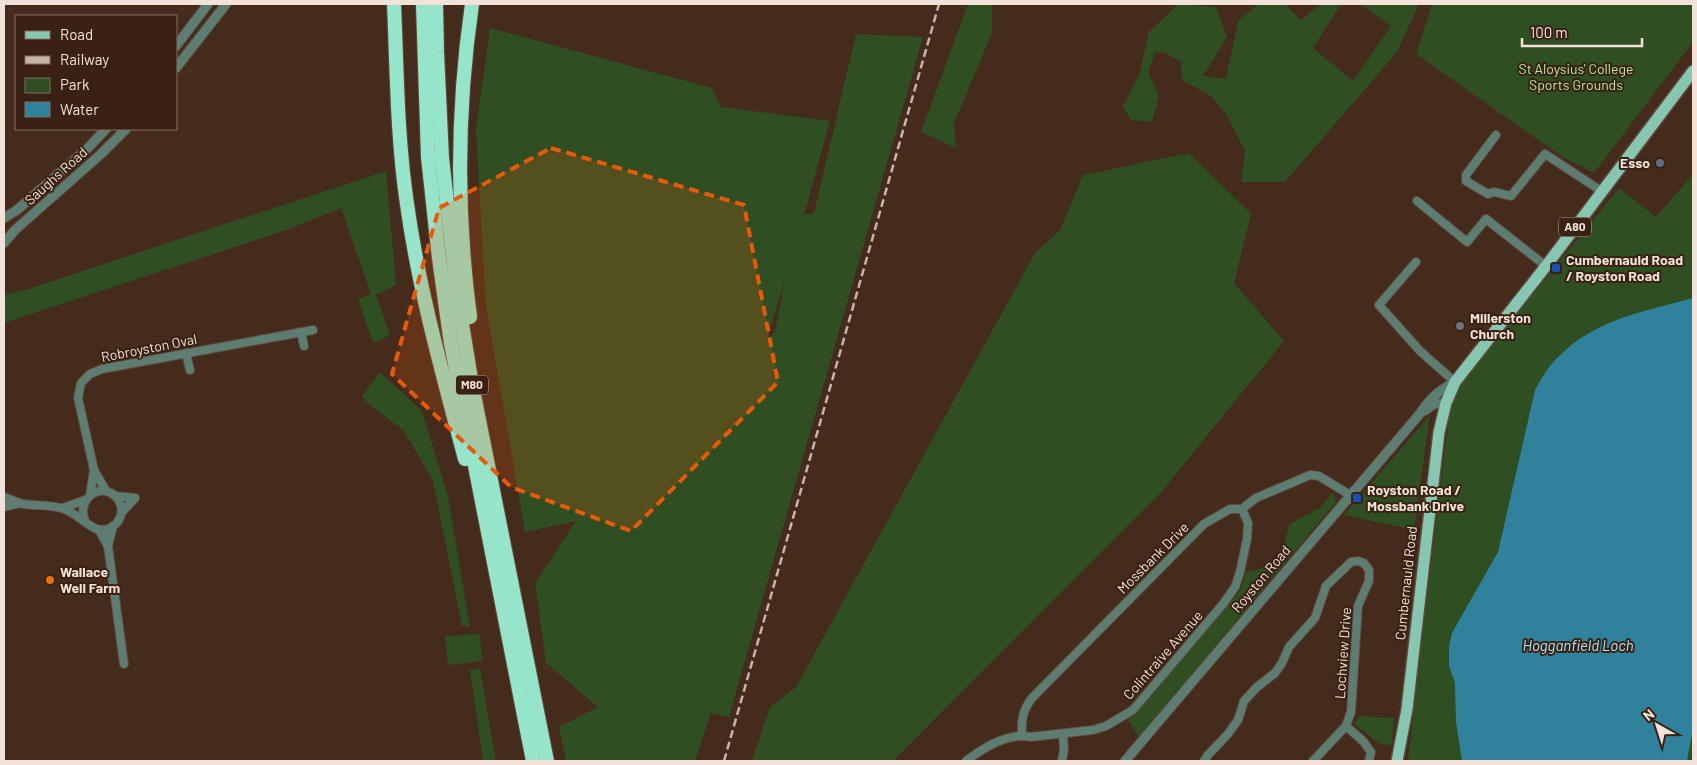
<svg xmlns="http://www.w3.org/2000/svg" width="1697" height="765" font-family="Barlow,sans-serif">
<style>
.green{fill:#2f4e22;fill-rule:evenodd}
.water{fill:#30819b}
.lines{fill:none;stroke-linecap:round;stroke-linejoin:round}
.minor-casing{stroke:#60483a;stroke-width:10}
.tertiary-casing{stroke:#60483a;stroke-width:11}
.primary-casing{stroke:#60483a;stroke-width:14}
.motorway-casing{stroke:#60483a;stroke-width:16}
.minor{stroke:#5e7d72;stroke-width:8}
.tertiary{stroke:#5e7d72;stroke-width:9}
.primary{stroke:#87c7b1;stroke-width:11}
.motorway{stroke:#96e5ca;stroke-width:14}
.rail{stroke:#c8b5aa;stroke-width:2.5;stroke-dasharray:8 4;stroke-linecap:butt}
.marked{fill:#e8590c;fill-opacity:0.2;stroke:#e8590c;stroke-width:4;stroke-dasharray:10 6;stroke-linejoin:round}
.service-dot{fill:#5c6f8a;stroke:#392113;stroke-width:2}
.transit-dot{fill:#1a4fb4;stroke:#392113;stroke-width:2}
.worship-dot{fill:#6b7280;stroke:#392113;stroke-width:2}
.food-dot{fill:#e8710a;stroke:#392113;stroke-width:2}
.labels{text-anchor:middle;stroke-width:4;stroke-linejoin:round;paint-order:stroke}
.shield{fill:#392113;stroke:#bba89e;stroke-width:1}
.shield-label{font-size:12px;font-weight:bold;fill:#f3e2d9}
.park-label{font-size:14px;fill:#b1e89b;stroke:#392113}
.poi-label{font-size:14px;font-weight:bold;fill:#f3e2d9;stroke:#392113;text-anchor:start}
.street-label{font-size:14px;fill:#f3e2d9;stroke:#392113}
.water-label{font-size:15px;font-style:italic;fill:#a9e7fd;stroke:#392113}
</style>
<rect width="100%" height="100%" fill="#442b1c"/>
<g class="green">
<polygon points="968,4 992,4 992,33 954,123 956,148 921,132"/>
<polygon points="1178,4 1216,7 1227,38 1203,76 1226,79 1238,21 1257,5 1286,5 1301,20 1321,4 1341,4 1313,48 1353,81 1391,26 1361,4 1419,4 1397,52 1285,182 1241,182 1245,151 1226,114 1211,96 1182,80 1181,61 1162,52 1155,53 1148,72 1159,96 1152,122 1131,120 1123,107 1140,72 1149,32"/>
<polygon points="1432,4 1693,4 1693,42 1594,173 1564,158 1416,54"/>
<path d="M490 28 712 88 721 107 830 121 804 215 814 213 856 34 923 37 729 717 711 713 695 761H566L559 727 598 707 546 663 535 583 576 521 525 532 486 306 476 130ZM785 279 775 332 767 340Z"/>
<polygon points="1189,153 1251,214 1234,283 1284,341 1163,490 893,761 752,761 770,707 796,687 1035,253 1060,230 1083,175"/>
<polygon points="386,171 396,285 376,295 390,335 373,343 358,299 371,294 341,208 286,230 4,323 4,303 6,294 25,290"/>
<polygon points="1693,174 1693,761 1408,761 1424,621 1449,418 1459,384 1619,188 1656,217"/>
<polygon points="380,372 422,411 448,496 470,627 462,626 433,481 404,431 365,401 362,396"/>
<polygon points="1430,415 1414,530 1344,515"/>
<polygon points="1333,492 1336,502 1139,737 1128,720 1240,591 1246,572 1280,564 1289,524 1321,507"/>
<polygon points="480,634 482,661 448,665 445,636"/>
<polygon points="480,668 496,761 483,761 470,670"/>
<polygon points="1359,716 1394,718 1392,745 1380,744 1354,724"/>
</g>
<path class="water" d="M1693 298V729L1687 761H1462L1456 722 1455 683 1449 666V647L1452 633 1498 552 1535 390C1539 382 1544 374 1549 367 1588 320 1639 313 1693 298Z"/>
<g class="lines">
<defs>
<g id="minor">
<polyline points="1496,135 1466,175 1466,181 1488,194 1494,192 1511,196 1545,154 1603,192"/>
<polyline points="1417,201 1467,242 1486,219 1546,266"/>
<polyline points="1416,262 1379,305 1420,351 1455,382"/>
<polyline points="301,332 304,346"/>
<polyline points="186,353 190,370"/>
<polyline points="106,491 94,470 78,398 81,383 90,374 102,369 313,330"/>
<polyline points="90,495 94,470"/>
<polyline points="116,496 135,498"/>
<path d="M4 497C10 499 16 502 22 504 35 506 52 504 64 509 74 512 89 527 97 529 114 533 127 516 119 501 106 479 75 496 85 521"/>
<polyline points="4,507 20,503"/>
<polyline points="63,508 85,500"/>
<polyline points="122,512 135,498"/>
<polyline points="99,530 108,546 124,664"/>
<polyline points="108,546 113,526"/>
<polyline points="1346,726 1363,741 1371,752 1369,761"/>
<path d="M1022 735C1021 719 1023 710 1032 698L1204 524 1230 509H1242L1256 498 1310 475 1319 476 1350 495"/>
<path d="M966 761C983 748 1008 732 1030 737L1093 730 1106 726 1133 710 1223 604 1235 587 1240 572 1247 539 1248 523 1242 509"/>
<polyline points="1062,761 1064,750 1063,734"/>
<polyline points="1204,761 1208,755 1228,734 1238,720 1244,701 1257,687 1275,673 1282,663 1289,647 1315,618 1326,586 1351,562 1358,561 1364,563 1369,570 1369,581 1358,606 1351,712 1346,726 1313,761"/>
</g>
<g id="tertiary">
<polyline points="176,46 208,4"/>
<polyline points="176,68 226,4"/>
<polyline points="4,218 17,210 86,150 106,129"/>
<polyline points="4,243 15,230 101,154 126,129"/>
<polyline points="1424,411 1434,404 1446,403"/>
<path d="M1125 761 1418 416C1430 399 1436 392 1455 382"/>
</g>
<polyline id="primary" points="1397,761 1407,709 1439,432 1446,403 1455,382 1546,266 1693,71"/>
<g id="motorway">
<path d="M394 4C397 71 397 137 407 204 419 291 443 375 465 459"/>
<polyline points="423,4 428,157 439,258 451,344 533,761"/>
<polyline points="436,4 437,52 442,158 458,300 472,385 547,761"/>
<path d="M470 317C456 213 457 108 472 4"/>
</g>
</defs>
<use href="#minor" class="minor-casing"/>
<use href="#tertiary" class="tertiary-casing"/>
<use href="#primary" class="primary-casing"/>
<use href="#motorway" class="motorway-casing"/>
<use href="#minor" class="minor"/>
<use href="#tertiary" class="tertiary"/>
<use href="#primary" class="primary"/>
<use href="#motorway" class="motorway"/>
<polyline class="rail" points="724,761 939,4"/>
</g>
<path class="marked" d="M551 148 744 205 778 382 631 531 511 487 392 374 439 208Z"/>
<circle class="service-dot" cx="1660" cy="163" r="5"/>
<g class="transit-dot">
<rect x="1551" y="263" width="10" height="10" rx="2.5"/>
<rect x="1352" y="493" width="10" height="10" rx="2.5"/>
</g>
<circle class="worship-dot" cx="1460" cy="326" r="5"/>
<circle class="food-dot" cx="50" cy="580" r="5"/>
<g class="labels">
<g class="shield">
<rect x="1559" y="217.5" width="32" height="19" rx="4"/>
<rect x="456" y="375.5" width="32" height="19" rx="4"/>
</g>
<g class="shield-label">
<text x="1575" y="231">A80</text>
<text x="472" y="389">M80</text>
</g>
<g class="park-label">
<text x="1576" y="74">St Aloysius' College<tspan x="1576" dy="16">Sports Grounds</tspan></text>
</g>
<g class="poi-label">
<text x="1650" y="168" text-anchor="end">Esso</text>
<text x="1566" y="265">Cumbernauld Road<tspan x="1566" dy="16">/ Royston Road</tspan></text>
<text x="1470" y="323">Millerston<tspan x="1470" dy="16">Church</tspan></text>
<text x="1367" y="495">Royston Road /<tspan x="1367" dy="16">Mossbank Drive</tspan></text>
<text x="60" y="577">Wallace<tspan x="60" dy="16">Well Farm</tspan></text>
</g>
<g class="street-label">
<text transform="translate(56 176) rotate(-42)" y="5">Saughs Road</text>
<text transform="translate(149 348) rotate(-11)" y="5">Robroyston Oval</text>
<text transform="translate(1153 558) rotate(-45)" y="5">Mossbank Drive</text>
<text transform="translate(1261 579) rotate(-50)" y="5">Royston Road</text>
<text transform="translate(1406 583) rotate(-84)" y="5">Cumbernauld Road</text>
<text transform="translate(1343 653) rotate(-86)" y="5">Lochview Drive</text>
<text transform="translate(1163 655) rotate(-49)" y="5">Colintraive Avenue</text>
</g>
<g class="water-label">
<text x="1578" y="651">Hogganfield Loch</text>
</g>
</g>
<rect width="1697" height="765" fill="none" stroke="#f3e2d9" stroke-width="10"/>
<rect x="15" y="15" width="162" height="115" fill="#392113" stroke="#836e62"/>
<rect x="25" y="31" width="25" height="8" fill="#87c7b1" stroke="#836e62"/>
<text x="60" y="40" font-size="15" fill="#f3e2d9">Road</text>
<rect x="25" y="56" width="25" height="8" fill="#c8b5aa" stroke="#836e62"/>
<text x="60" y="65" font-size="15" fill="#f3e2d9">Railway</text>
<rect x="25" y="78" width="25" height="15" fill="#2f4e22" stroke="#836e62"/>
<text x="60" y="90" font-size="15" fill="#f3e2d9">Park</text>
<rect x="25" y="102" width="25" height="15" fill="#30819b" stroke="#836e62"/>
<text x="60" y="115" font-size="15" fill="#f3e2d9">Water</text>
<g transform="translate(1657 725) rotate(321)" stroke="#392113" stroke-width="4" paint-order="stroke">
<path d="M0-4L9 19L0 12L-9 19Z" fill="#f3e2d9"/>
<text y="-8" font-size="14" font-weight="bold" text-anchor="middle" fill="#f3e2d9">N</text>
</g>
<path d="M1522 38v8h120v-8" fill="none" stroke="#f3e2d9" stroke-width="2.5"/>
<text x="1530" y="38" font-size="15" fill="#f3e2d9" stroke="#392113" stroke-width="4" paint-order="stroke">100 m</text>
</svg>
